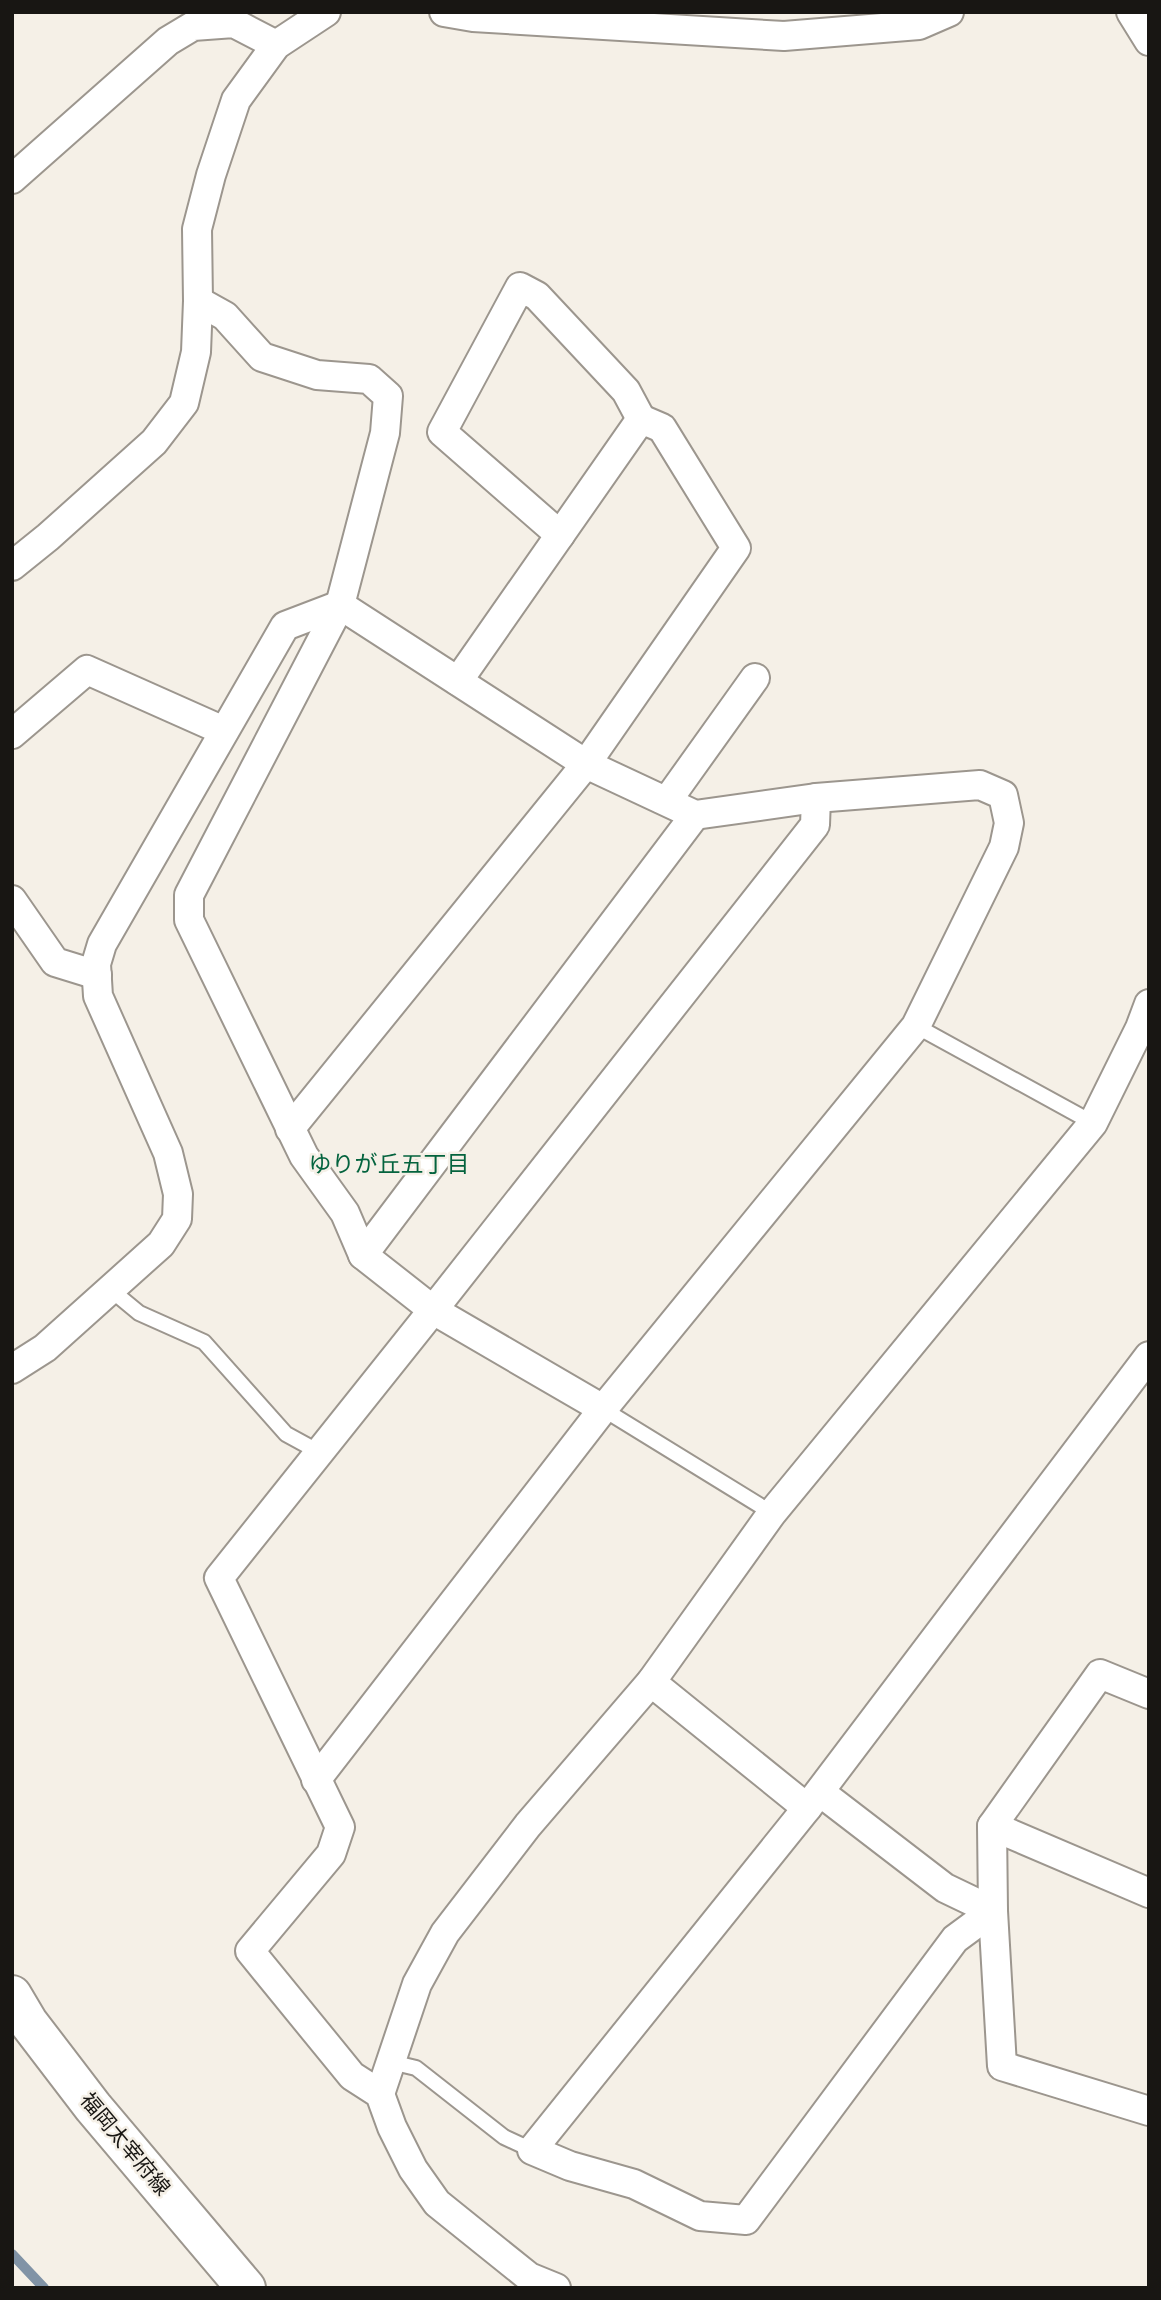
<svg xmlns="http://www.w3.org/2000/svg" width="1161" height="2300" font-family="'IBM Plex Sans','Noto Sans JP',sans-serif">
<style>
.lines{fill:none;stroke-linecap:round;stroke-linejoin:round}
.stream{stroke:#8193a6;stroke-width:10}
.lane-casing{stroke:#9c968e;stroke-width:18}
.street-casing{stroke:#9c968e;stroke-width:32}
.primary-casing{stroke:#9c968e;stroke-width:42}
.lane{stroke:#fff;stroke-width:14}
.street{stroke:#fff;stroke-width:28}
.primary{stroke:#fff;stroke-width:38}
.labels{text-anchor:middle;stroke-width:5;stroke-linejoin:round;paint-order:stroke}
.street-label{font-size:21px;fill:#181613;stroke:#f5f0e7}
.neighbourhood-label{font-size:23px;fill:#04633e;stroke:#f5f0e7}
</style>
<rect width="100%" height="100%" fill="#f5f0e7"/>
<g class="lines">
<polyline class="stream" points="12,2254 44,2288"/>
<defs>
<g id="lane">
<polyline points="916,1026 1093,1123"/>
<polyline points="110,1289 139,1313 204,1342 286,1434 319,1452"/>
<polyline points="603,1409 772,1513"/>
<polyline points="391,2062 416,2068 504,2137 532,2150"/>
</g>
<g id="street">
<polyline points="444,12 473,17 784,36 919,25 949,12"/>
<polyline points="1131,12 1149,41"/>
<polyline points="12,179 168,41 193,26 234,23 276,45"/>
<polyline points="198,301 225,316 262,357 317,375 369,379 388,396 385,433 340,605 189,895 189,920 304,1156 345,1213 363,1255 433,1310 603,1409"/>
<polyline points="560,535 442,432 520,287 537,296 626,391 641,419"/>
<polyline points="12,566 48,537 154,442 184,403 196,352 198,301 197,229 211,175 236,100 276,45 326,12"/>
<polyline points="12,734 87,670 224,731"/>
<polyline points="667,801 755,678"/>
<polyline points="12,900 55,962 97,975"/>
<polyline points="290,1129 586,764 736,548 662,428 641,419 458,681"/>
<polyline points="363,1255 695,815"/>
<polyline points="12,1369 45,1348 161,1244 177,1219 178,1194 168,1153 98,996 96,964 102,944 285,626 340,605"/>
<polyline points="651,1682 807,1808 1149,1356"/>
<polyline points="1149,1694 1100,1674 992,1826 993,1911 1002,2066 1149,2111"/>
<polyline points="316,1780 603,1409 916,1026 1004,847 1009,823 1003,795 980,785 816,798 695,815 586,764 340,605"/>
<polyline points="807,1808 532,2150 570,2166 634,2184 700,2216 746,2220 955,1939 993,1911 945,1888 820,1792"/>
<polyline points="992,1826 1149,1893"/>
<polyline points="380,2094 417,1984 445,1933 528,1825 651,1682 772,1513 1093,1123 1140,1028 1149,1004"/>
<polyline points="556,2288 529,2277 437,2203 413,2169 392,2127 380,2094 352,2076 250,1951 331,1854 340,1827 219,1578 433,1310 815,825 816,798"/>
</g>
<polyline id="primary" points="12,1995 28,2022 93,2107 246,2288"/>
</defs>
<use href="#lane" class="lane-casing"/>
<use href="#street" class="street-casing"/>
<use href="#primary" class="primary-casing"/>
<use href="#lane" class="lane"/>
<use href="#street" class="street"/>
<use href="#primary" class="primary"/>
</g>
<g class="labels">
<g class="street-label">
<text transform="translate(125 2144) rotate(50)" y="7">福岡太宰府線</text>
</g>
<g class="neighbourhood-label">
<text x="389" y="1172">ゆりが丘五丁目</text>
</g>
</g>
<rect width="1161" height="2300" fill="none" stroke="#181613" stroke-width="28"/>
</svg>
